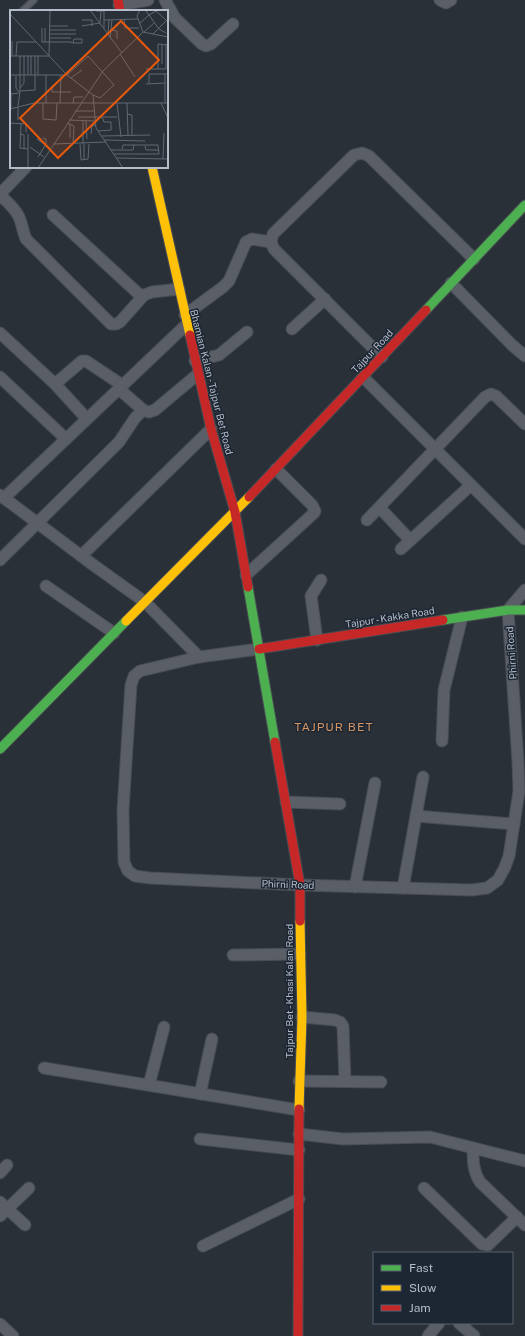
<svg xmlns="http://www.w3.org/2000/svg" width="525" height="1336" font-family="'Public Sans',sans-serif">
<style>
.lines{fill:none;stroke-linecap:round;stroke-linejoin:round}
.lane-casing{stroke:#484c53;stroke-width:8}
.street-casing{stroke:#484c53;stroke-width:13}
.fast-casing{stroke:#484c53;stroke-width:11}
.slow-casing{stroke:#484c53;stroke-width:11}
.jam-casing{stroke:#484c53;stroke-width:11}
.lane{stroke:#5a5e66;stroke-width:5.5}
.street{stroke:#5a5e66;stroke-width:11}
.fast{stroke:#4caf50;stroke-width:9}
.slow{stroke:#ffc107;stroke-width:9}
.jam{stroke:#c62828;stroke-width:9}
.labels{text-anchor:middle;stroke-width:3;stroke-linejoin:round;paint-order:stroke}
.street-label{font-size:10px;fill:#b4bcc9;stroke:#1d2633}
.quarter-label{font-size:12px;letter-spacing:1px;fill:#d59563;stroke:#1d2633}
.inset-road{fill:none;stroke:#616872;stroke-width:1}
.view{fill:#e8590c;fill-opacity:0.15;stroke:#e8590c;stroke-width:2}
.inset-edge{fill:none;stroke:#b4bcc9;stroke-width:2}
</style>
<rect width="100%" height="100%" fill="#2a3038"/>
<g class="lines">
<defs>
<polyline id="lane" points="22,11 34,0"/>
<g id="street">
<polyline points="165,0 175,18 202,44 206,46 211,44 233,24"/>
<polyline points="440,0 446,3 451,0"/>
<polyline points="119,5 148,0"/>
<polyline points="0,194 26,167"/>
<path d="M0 195C7 202 15 208 19 217 22 224 23 232 26 239L111 324H116L120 322 144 295 152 292 179 289"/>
<polyline points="53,215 142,297"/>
<polyline points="451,283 512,345 525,356"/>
<polyline points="185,315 223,287 229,281 246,242 252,239 271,242"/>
<polyline points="292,329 325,299"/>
<polyline points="0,333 55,384 87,419"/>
<polyline points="382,357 274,249 271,242 273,234 354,155 362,153 369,156 474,259"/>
<polyline points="195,361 219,355 247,332"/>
<polyline points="0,377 66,439"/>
<polyline points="363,377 525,539"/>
<polyline points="55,384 82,361 86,361 122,385"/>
<polyline points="119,389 143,410 149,412 155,410 198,374"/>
<polyline points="0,495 92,564 145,602 199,657"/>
<polyline points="4,498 187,324"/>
<polyline points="380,508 410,540"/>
<polyline points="367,520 485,397 491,394 496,396 525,424"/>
<polyline points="401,549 471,485"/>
<polyline points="81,556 211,429"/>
<polyline points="0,560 119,442 135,418 143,410"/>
<polyline points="246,575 314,513 315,511 312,505 276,469"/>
<polyline points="46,586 114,633"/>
<polyline points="317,640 311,596 321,580"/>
<polyline points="259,649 199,657 140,671 134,676 131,685 123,810 124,862 128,871 135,876 150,878 300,885 472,890 487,888 498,880 505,867 509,856 519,791 518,762 508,610 525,590"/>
<polyline points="442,741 444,690 462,617"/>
<polyline points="286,802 340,804"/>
<polyline points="416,816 514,824"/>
<polyline points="355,887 375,783"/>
<polyline points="403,888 423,777"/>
<polyline points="233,955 300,954"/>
<polyline points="302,1017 335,1020 340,1022 343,1026 345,1081"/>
<polyline points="44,1068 299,1110"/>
<polyline points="299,1081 381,1082"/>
<polyline points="149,1085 164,1027"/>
<polyline points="200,1094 212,1039"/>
<polyline points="299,1134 343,1139 430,1137 525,1161"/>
<polyline points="200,1139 299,1150"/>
<path d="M473 1148C473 1161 473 1171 480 1182L525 1225"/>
<polyline points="0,1173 7,1165"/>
<polyline points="424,1188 482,1244 488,1245 517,1217"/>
<polyline points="0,1202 25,1225"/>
<polyline points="0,1216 29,1188"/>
<polyline points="203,1246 299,1199"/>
<polyline points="459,1323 474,1336"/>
<polyline points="0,1324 13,1336"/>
<polyline points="428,1336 439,1323"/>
</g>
<g id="fast">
<polyline points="426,310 525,205"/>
<polyline points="248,587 275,742"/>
<polyline points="443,620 508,610 525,610"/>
<polyline points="0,749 126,621"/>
</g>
<g id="slow">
<polyline points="152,167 190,335"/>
<polyline points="126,621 249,497"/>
<polyline points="299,1109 302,1017 300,921"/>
</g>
<g id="jam">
<polyline points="118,0 120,11"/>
<polyline points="190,335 211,429 235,512 248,587"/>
<polyline points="249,497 426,310"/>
<polyline points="259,649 443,620"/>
<polyline points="275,742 300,885 300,921"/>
<polyline points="298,1336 299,1109"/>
</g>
</defs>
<use href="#lane" class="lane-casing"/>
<use href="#street" class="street-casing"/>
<use href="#fast" class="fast-casing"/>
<use href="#slow" class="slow-casing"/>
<use href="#jam" class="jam-casing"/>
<use href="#lane" class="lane"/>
<use href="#street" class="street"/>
<use href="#fast" class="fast"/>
<use href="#slow" class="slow"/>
<use href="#jam" class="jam"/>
</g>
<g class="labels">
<g class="street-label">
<text transform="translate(372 351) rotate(-47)" y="4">Tajpur Road</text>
<text transform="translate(212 382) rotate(76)" y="4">Bhamian Kalan - Tajpur Bet Road</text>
<text transform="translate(390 617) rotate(-9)" y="4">Tajpur - Kakka Road</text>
<text transform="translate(511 653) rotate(-94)" y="4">Phirni Road</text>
<text transform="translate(288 884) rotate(2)" y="4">Phirni Road</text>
<text transform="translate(289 991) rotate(-90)" y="4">Tajpur Bet - Khasi Kalan Road</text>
</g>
<g class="quarter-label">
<text x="334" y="731">TAJPUR BET</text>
</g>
</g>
<g transform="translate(10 10)">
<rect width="158" height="158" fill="#2a3038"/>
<path class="inset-road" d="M80 0 112 43M130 0 127 6 133 22M86 1H94V18M0 4 57 65 83 85 90 88 104 75 78 46 57 65H0M114 9 115 18H129M72 10H82V16M94 10 128 9M129 14 139 5 136 1M40 16H58M72 16 90 13 91 1M32 18V32H60L63 33H72V29H64L63 33M35 18V32M40 20H66M102 20 107 21V29M134 22 144 13M156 23 149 19 139 5 146 1 157 11M40 24H66M98 24 99 10M143 24 157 10M40 28H61M100 28 102 10M110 44 125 67M0 46H39L40 0M2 46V31M6 46 7 32H26M21 46V65M152 54V34M136 59H156V34M148 59V34L158 35M155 64V93M18 65V46M28 65V46M36 65V93M6 66V78L9 82M61 68 72 60M139 73V64H158M136 74 155 73M42 76V82H61M10 78 14 73V46M10 81V46M83 85 86 118 113 158M33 93V109L46 110 47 93M50 93 51 65M63 93 64 87H73M107 93 111 127M117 93 118 125M151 93 158 108M8 96 10 81 25 80V46M0 99 24 93H158M1 99V84L9 83M65 101H84M117 104 122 105V125M68 107H92L94 112H101V120L88 121M93 107H107M8 110V97M59 110 85 111M76 111 77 129M0 113 16 114V122M57 113 64 116 63 134M11 114 10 138 18 139M60 115V128M10 124 14 125V139M81 124 82 116 86 115M92 126 140 125M27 129 40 138M94 130 135 131M43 134 96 132M70 134 71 150 78 149 79 134M73 134V111M74 134V149M135 136 136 140H149M20 137 34 147M101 140H123L124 135M104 144H149L148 135H113L112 139M28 147 36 134V129L33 128M107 148 158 149M153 149 154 123M18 158V124M28 158 93 61 133 22 158 27"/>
<path class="view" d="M111 11 149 50 48 148 10 108Z"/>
<rect width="158" height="158" class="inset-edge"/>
</g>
<rect x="373" y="1252" width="140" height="72" fill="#1d2633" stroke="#59626f"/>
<rect x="381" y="1265" width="20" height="6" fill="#4caf50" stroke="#59626f"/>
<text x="409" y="1272" font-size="12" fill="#b4bcc9">Fast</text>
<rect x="381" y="1285" width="20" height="6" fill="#ffc107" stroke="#59626f"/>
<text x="409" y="1292" font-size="12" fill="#b4bcc9">Slow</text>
<rect x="381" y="1305" width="20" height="6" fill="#c62828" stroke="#59626f"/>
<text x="409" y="1312" font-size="12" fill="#b4bcc9">Jam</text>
</svg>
